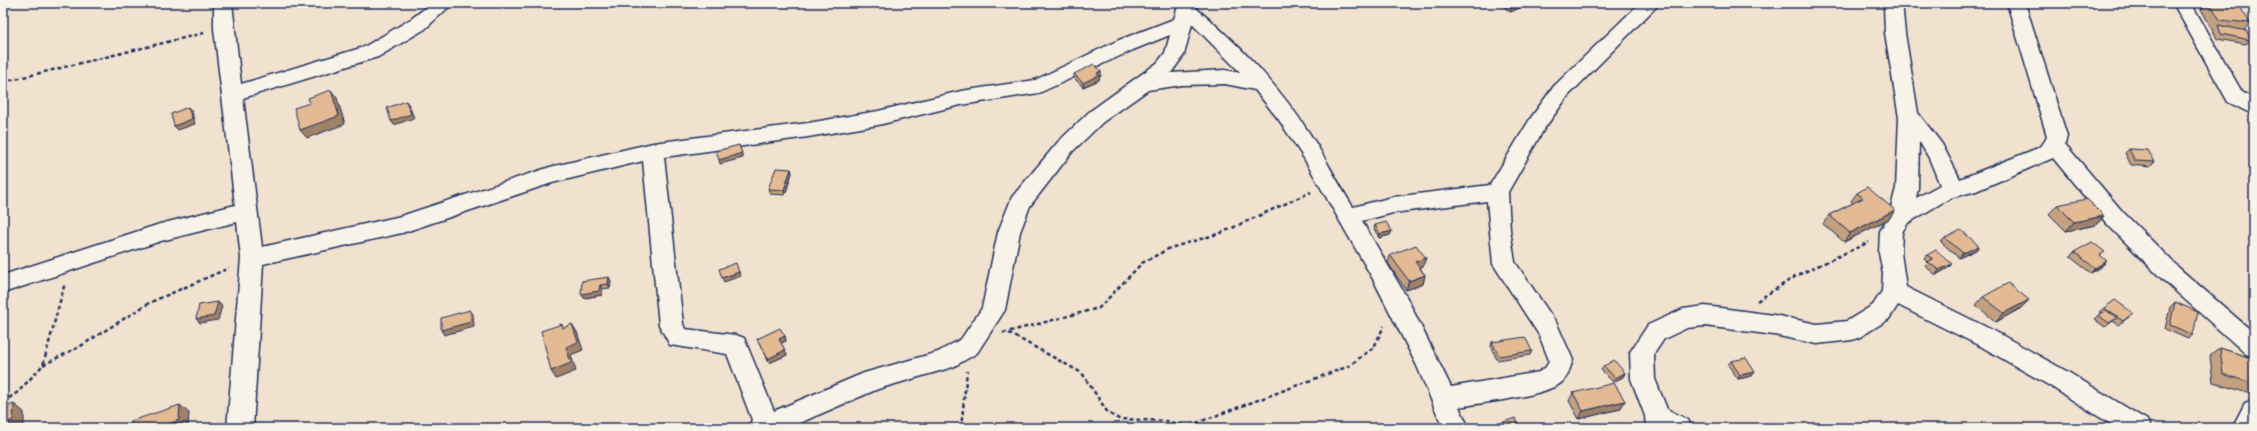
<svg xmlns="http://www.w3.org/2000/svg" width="2257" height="431" font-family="'Playpen Sans',sans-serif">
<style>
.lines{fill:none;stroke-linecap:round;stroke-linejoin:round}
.minor-casing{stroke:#1b2f5e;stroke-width:3}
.path{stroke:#1b2f5e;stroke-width:2.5;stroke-dasharray:4 3;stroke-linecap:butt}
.minor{fill:#f7f3e8;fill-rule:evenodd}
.wall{fill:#c3a07f;stroke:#1b2f5e}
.shaded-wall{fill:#9f8268;stroke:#1b2f5e}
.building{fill:#e3ba94;stroke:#1b2f5e}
</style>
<rect width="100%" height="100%" fill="#f1e2cf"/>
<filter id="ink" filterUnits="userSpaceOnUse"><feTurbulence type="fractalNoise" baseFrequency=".025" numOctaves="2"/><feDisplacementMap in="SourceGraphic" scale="8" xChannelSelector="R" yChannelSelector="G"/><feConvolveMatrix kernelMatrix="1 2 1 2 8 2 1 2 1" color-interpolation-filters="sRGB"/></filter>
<g filter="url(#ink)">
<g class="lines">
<defs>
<g id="minor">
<path d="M214 3H232L241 84 364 47 411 19 432 3H453L425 29 378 57 243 98 262 247 401 216 550 167 653 143 808 123 878 111 961 91 1035 80 1119 40 1174 19 1179 3H1197L1196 8C1239 44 1277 84 1308 131 1324 155 1337 182 1353 207L1393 197 1490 185 1530 119 1554 86 1640 3H1660L1568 96 1544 129 1508 192 1510 230 1515 262 1557 324 1573 360C1570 367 1568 378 1562 382 1544 397 1484 402 1459 407L1469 428H1443L1417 366 1374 281 1305 160 1279 120 1255 90 1225 84 1182 85 1148 90 1103 122 1072 152 1030 206 1020 232 1005 310 977 353 953 367 878 389 788 428H748L752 420 727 354 670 345 659 325 643 161 552 183 402 233 263 264 253 428H227L241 258 237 222 161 241 3 293V275L160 224 235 205 214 29ZM1192 24 1241 73 1225 70 1171 73 1184 55ZM1170 35 1165 53 1157 63 1089 112 1058 142 1012 197 998 232 982 308 961 339 938 352 864 373 774 411 744 338 736 335 685 329 683 324 664 157 808 137 878 125 961 105 1039 93 1133 50ZM1487 201 1493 264 1539 335 1549 360 1546 367 1539 372 1451 387 1407 298 1362 221 1393 213Z"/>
<path d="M1884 3H1902L1905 33 1918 113 1942 144 1960 179 2038 148 2045 141 2047 136 2007 3H2025L2067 136 2065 144 2123 212 2179 268 2254 333V357L2246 354 2163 280 2107 224 2053 158 1976 191 1950 198 1908 223 1902 232 1901 253 1906 287 1998 333 2068 372 2147 420 2151 428H2117L2050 386 1982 347 1898 305 1889 319 1860 337 1852 340 1817 344 1774 335 1705 326 1687 328 1664 339 1654 354 1655 379 1667 409 1688 420 1692 428H1646L1645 416 1631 379 1630 352 1648 325 1683 309 1705 306 1774 315 1817 324 1847 321 1873 305 1882 291 1883 274 1879 253 1880 231 1889 215 1896 188 1899 118 1885 33ZM1919 141 1929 158 1940 185 1916 198 1918 188Z"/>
<polygon points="2173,3 2191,3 2242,92 2254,99 2254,115 2228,102"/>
<polygon points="2254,400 2254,428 2232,428 2245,403"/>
</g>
</defs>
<use href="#minor" class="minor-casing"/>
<g class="path">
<polyline points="3,82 204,33"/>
<polyline points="1757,301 1796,276 1869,242"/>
<polyline points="1003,333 1099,308 1142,263 1170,248 1221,233 1311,192"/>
<polyline points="1009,333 1082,373 1108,413 1119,419 1167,421 1186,426"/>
<polyline points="43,365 79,347 149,303 229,268"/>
<polyline points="3,402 18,392 43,365 65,283"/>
<polyline points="961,428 967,371"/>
<polyline points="1183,428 1349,366 1374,347 1384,326"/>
</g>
<use href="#minor" class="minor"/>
</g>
<g class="wall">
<polygon points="1499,3 1528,3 1527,5 1510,12"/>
<polygon points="2206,3 2231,3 2250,23 2244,30 2250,40 2246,44 2217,39 2213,30 2214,29 2212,29 2201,9"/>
<polygon points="1074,74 1101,76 1099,77 1099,80 1083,87 1074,78"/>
<polygon points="2129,149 2155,162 2150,167 2131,165 2125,153"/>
<polygon points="791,169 792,173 785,195 770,194 768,189"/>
<polygon points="1857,193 1895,210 1889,219 1844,242 1823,224 1829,215 1853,203 1851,201"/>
<polygon points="2057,205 2104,216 2096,225 2066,231 2049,214"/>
<polygon points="1375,225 1392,231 1390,235 1379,238 1374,229"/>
<polygon points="1945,238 1979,246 1976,250 1959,258 1941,242"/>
<polygon points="2074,252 2101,256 2103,265 2091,273 2070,257"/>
<polygon points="1390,255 1423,266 1420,268 1425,275 1423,284 1406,290 1388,263"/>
<polygon points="1927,255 1948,268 1936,275 1925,266 1928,263 1924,259"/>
<polygon points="582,281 611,281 610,288 602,289 602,295 584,298"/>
<polygon points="1983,297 2021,308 1996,322 1976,305"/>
<polygon points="2175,302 2193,335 2188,339 2165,329 2170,307"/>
<polygon points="2104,308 2129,317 2118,325 2113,321 2105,327 2094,319 2101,313 2099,312"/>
<polygon points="785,336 786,341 781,343 787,355 769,363 757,339"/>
<polygon points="1492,342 1532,351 1530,355 1497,360 1491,346"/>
<polygon points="2220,348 2254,359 2254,391 2250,394 2213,382 2210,356"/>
<polygon points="1731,361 1752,376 1738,379 1728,365"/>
<polygon points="1604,366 1625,373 1623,377 1613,382 1601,370"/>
<polygon points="1573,393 1625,401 1620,409 1579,419 1569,401"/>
<polygon points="1501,423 1521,428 1499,428"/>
</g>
<g class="shaded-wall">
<polygon points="1523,3 1528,3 1527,5 1510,12 1511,8"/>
<polygon points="1101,71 1101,76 1099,77 1099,80 1083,87 1083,83 1097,73"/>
<polygon points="331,90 337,98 345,124 307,138 300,130"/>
<polygon points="406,101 409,105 414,118 394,125 391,121"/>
<polygon points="188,107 192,112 195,124 178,130 174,126"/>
<polygon points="739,145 743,158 720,164 719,160"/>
<polygon points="791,169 792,173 785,195 784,190"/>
<polygon points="1895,210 1889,219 1844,242 1850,233"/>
<polygon points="2104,216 2096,225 2066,231 2074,222"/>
<polygon points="1392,231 1390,235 1379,238 1380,234"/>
<polygon points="1979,246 1976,250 1959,258 1963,253"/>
<polygon points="1426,258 1423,266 1413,270 1415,262"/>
<polygon points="2107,261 2103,265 2091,273 2095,268"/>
<polygon points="1952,264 1948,268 1936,275 1939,270"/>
<polygon points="739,272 741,276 724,282 722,278"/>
<polygon points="1425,275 1423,284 1406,290 1409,281"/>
<polygon points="609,277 611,281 610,288 608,284"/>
<polygon points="600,285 602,289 602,295 584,298 581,294"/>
<polygon points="2029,300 2021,308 1996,322 2004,313"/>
<polygon points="218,302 222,306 218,320 200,323 196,319"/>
<polygon points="470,310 473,314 474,327 444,335 441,330"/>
<polygon points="572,324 577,332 583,350 571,355 576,371 556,379 551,371"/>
<polygon points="785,336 786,341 781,343 779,339"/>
<polygon points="785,350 787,355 769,363 768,359"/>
<polygon points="1755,372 1752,376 1738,379 1740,375"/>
<polygon points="1625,373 1623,377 1613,382 1615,378"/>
<polygon points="1625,401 1620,409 1579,419 1583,411"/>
<polygon points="14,404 24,412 24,428 3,428 3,424"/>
<polygon points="180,405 189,413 188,428 156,428"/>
</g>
<g class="building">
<polygon points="1506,3 1523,3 1511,8"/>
<polygon points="2210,3 2231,3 2231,4 2239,5 2250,23 2220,20"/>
<polygon points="2218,25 2247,31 2250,40 2221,34"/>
<polygon points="1094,64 1101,71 1097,73 1099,75 1083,83 1074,74"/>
<polygon points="331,90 339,116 300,130 294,108 310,103 308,98"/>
<polygon points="406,101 411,114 391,121 387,108"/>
<polygon points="188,107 192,119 174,126 171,114"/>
<polygon points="739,145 742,153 719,160 716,151"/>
<polygon points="2129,149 2148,150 2155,162 2135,161"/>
<polygon points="776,168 791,169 784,190 768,189"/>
<polygon points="1867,187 1895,210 1850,233 1829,215 1863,198 1857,193"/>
<polygon points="2087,199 2104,216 2074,222 2057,205"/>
<polygon points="1386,222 1392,231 1380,234 1375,225"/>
<polygon points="1961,230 1979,246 1963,253 1945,238"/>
<polygon points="2092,242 2105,252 2100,255 2107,261 2095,268 2074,252"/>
<polygon points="1416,245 1426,258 1415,262 1425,275 1409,281 1390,255"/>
<polygon points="1936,250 1952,264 1939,270 1928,262 1933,259 1927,255"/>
<polygon points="736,263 739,272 722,278 719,269"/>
<polygon points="609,277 608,284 600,285 599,291 581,294 582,281"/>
<polygon points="2008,283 2029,300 2004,313 1983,297"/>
<polygon points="2115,300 2133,313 2123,321 2104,308"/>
<polygon points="218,302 214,316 196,319 199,305"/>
<polygon points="2175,302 2198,312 2193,335 2170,325"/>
<polygon points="470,310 471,322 441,330 441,318"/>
<polygon points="2106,310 2117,318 2109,323 2098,315"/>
<polygon points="562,324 563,328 572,324 578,342 566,347 571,363 551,371 541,331"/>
<polygon points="780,328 785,336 779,339 785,350 768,359 757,339"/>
<polygon points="1525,337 1532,351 1499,356 1492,342"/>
<polygon points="2220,348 2254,359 2254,384 2223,374"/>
<polygon points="1746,358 1755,372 1740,375 1731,361"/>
<polygon points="1614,360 1625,373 1615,378 1604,366"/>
<polygon points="1614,383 1625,401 1583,411 1573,393"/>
<polygon points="14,404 13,420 3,424 3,408"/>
<polygon points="180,405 179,420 156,428 131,428 131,421"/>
<polygon points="1515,418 1521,428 1505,428 1501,423"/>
<polygon points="1114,424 1116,428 1106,428"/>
</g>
</g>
<rect width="2257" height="431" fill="none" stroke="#f7f3e8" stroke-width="16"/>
<rect x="8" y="8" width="2241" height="415" fill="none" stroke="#1b2f5e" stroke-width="1.5" filter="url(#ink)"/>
</svg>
